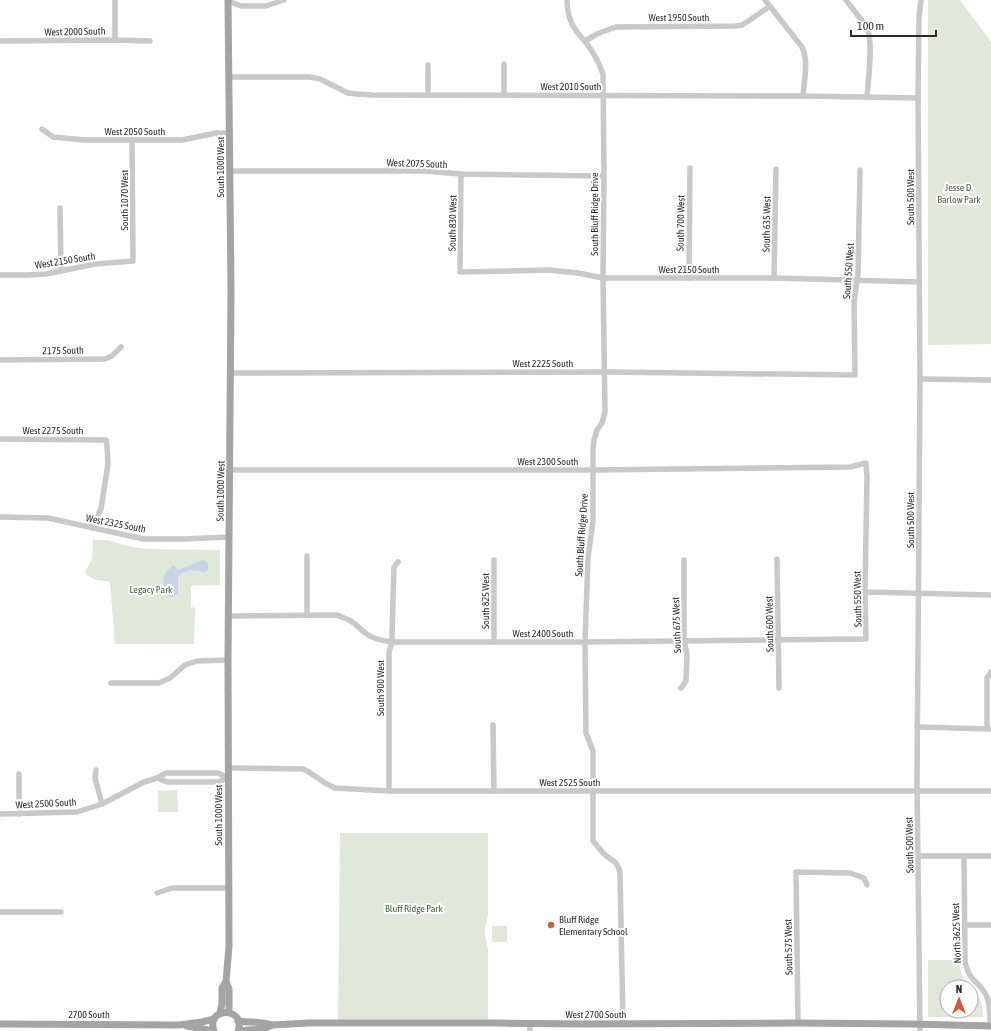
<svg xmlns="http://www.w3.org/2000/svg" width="991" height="1031" font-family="'Asap Condensed',sans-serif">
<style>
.green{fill:#dfe8db}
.water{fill:#c9d3e7}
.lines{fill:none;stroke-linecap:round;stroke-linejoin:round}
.minor{stroke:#c9c9c9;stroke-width:5.5}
.major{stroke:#a4a4a4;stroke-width:7}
.poi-dot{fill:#d25b3f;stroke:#fff;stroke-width:1.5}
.labels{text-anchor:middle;stroke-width:4;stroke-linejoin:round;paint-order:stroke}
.street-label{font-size:10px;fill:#2c2c2c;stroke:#fff}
.park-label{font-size:10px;fill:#46633f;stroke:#fff}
.poi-label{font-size:10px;fill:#2c2c2c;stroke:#fff;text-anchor:start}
</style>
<rect width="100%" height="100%" fill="#fff"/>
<g class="green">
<polygon points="928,0 960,0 991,42 991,344 928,345"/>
<path d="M93 540H108L127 546 147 549 220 550V585L191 586V607L195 608 194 644H115L110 582C101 580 90 581 85 572L92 559Z"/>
<polygon points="177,790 178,812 158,812 158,791"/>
<polygon points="340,833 488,833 488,916 485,928 485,934 488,949 488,1020 338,1021"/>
<rect x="492" y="926" width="15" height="16"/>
<path d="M928 960H958C960 971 963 978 970 987H947V1011H971V988C980 998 983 1003 983 1017H928Z"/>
</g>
<path class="water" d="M203 560 207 562 208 565V570L204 572C194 570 186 568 178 577V592L175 596C170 597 168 597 164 593 164 582 161 571 174 566L178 570C187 567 194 563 203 560Z"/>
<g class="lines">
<g class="minor">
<polyline points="115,0 115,40"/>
<path d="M567 0C567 11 570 23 577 32 580 36 584 40 587 44 594 53 599 63 603 74L604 176 603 278 605 412 602 423 597 430 594 440 593 449V521L588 557 585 642 586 733 593 751V841C597 845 600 850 604 854 612 861 618 861 620 873L623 1024"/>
<path d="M765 0 802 47C809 62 804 80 803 96"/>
<path d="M846 0C853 10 863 20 868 31 873 44 868 82 867 97"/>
<polyline points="228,1 241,6 266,6 284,0"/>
<polyline points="0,41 115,40 150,41"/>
<polyline points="585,41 599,33 616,27 735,26 742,25 747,22 770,6"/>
<polyline points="228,77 310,77 320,79 348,93 356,94 373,95 803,96 918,98"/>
<polyline points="428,95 428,65"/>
<polyline points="504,95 504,64"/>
<polyline points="42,129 53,137 84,140 182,140 216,133 230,133"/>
<polyline points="230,171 424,171 461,174 604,176"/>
<polyline points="461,174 460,272 549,270 578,273 603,278 774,278 919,282"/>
<polyline points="60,208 61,271"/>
<polyline points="0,275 28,275 46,274 95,264 133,261 132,140"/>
<polyline points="689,278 690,168"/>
<polyline points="774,278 776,169"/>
<polyline points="0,360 105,359 112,356 121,347"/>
<polyline points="230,373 610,372 855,375 854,302 858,273 860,170"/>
<polyline points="920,379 991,380"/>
<polyline points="0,439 106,440 107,446 108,464 101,509 92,528"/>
<polyline points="0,517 48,518 144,539 184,539 229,537"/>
<polyline points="777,559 779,688"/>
<polyline points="494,560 494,642"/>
<polyline points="865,592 991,595"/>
<polyline points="307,615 307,556"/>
<path d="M228 616 337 615C341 617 345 618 349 620 355 623 359 628 364 632 372 639 382 641 392 642H585L866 639 865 592 867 477 866 463 850 467 593 470H230"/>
<polyline points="111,683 159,683 170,678 185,665 197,661 228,660"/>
<polyline points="681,688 686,681 687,654 684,641 684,560"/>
<polyline points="493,725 494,791"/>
<polyline points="917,727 991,729"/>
<polyline points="987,729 987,678 991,672"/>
<polyline points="228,768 303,769 309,772 325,783 335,788 389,791 991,791"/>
<polyline points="96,770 95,778 102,804"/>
<polyline points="157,778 167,782 218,782 228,778"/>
<polyline points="389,791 389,652 392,642 392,634 394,567 398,562"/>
<polyline points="0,814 77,812 102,804 144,782 157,778 166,773 218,773 228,778"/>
<polyline points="19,814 19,774"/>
<polyline points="918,856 991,856"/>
<path d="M964 856 965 961C966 967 968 973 972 978 977 984 983 988 986 995 991 1005 990 1016 990 1026"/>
<polyline points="157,893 172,888 228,888"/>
<polyline points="0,912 61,912"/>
<polyline points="964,925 991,925"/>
<polyline points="798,1023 796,872 850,873 864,878 867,885"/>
<polyline points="530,1031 530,1023"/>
<polyline points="920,1031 917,783 920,379 918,98 919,17 921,0"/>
</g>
<g class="major">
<polyline points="226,982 229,989 229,1012"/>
<polyline points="220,1014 222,1003 222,988 226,982 229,946 228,660 231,292 228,0"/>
<path d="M238 1021C250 1023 261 1021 272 1025"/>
<polyline points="0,1024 179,1025 202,1022 214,1019"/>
<polyline points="187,1026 213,1031"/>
<path d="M214 1031C205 1006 247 1007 238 1031"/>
<polyline points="241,1031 249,1030 263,1029 272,1025 309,1023 495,1023 582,1024 798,1023 911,1024 991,1026"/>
</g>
</g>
<circle class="poi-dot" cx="551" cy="925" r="4"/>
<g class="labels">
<g class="street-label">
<text x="679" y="21">West 1950 South</text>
<text transform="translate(75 31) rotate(-1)" y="4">West 2000 South</text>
<text x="571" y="90">West 2010 South</text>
<text x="135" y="135">West 2050 South</text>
<text transform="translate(417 163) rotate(2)" y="4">West 2075 South</text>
<text transform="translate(220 167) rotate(-90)" y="4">South 1000 West</text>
<text transform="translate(910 197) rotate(-90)" y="4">South 500 West</text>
<text transform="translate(124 200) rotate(-90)" y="4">South 1070 West</text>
<text transform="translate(594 214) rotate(-90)" y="4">South Bluff Ridge Drive</text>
<text transform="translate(452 223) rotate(-89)" y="4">South 830 West</text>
<text transform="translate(680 223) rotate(-89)" y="4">South 700 West</text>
<text transform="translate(766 224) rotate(-89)" y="4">South 635 West</text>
<text transform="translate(65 260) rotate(-9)" y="4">West 2150 South</text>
<text x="689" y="273">West 2150 South</text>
<text transform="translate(848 271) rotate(-86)" y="4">South 550 West</text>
<text transform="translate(63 350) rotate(-1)" y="4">2175 South</text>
<text x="543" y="367">West 2225 South</text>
<text x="53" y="434">West 2275 South</text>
<text x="548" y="465">West 2300 South</text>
<text transform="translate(220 491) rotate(-89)" y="4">South 1000 West</text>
<text transform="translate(910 520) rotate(-90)" y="4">South 500 West</text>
<text transform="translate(116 523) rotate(11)" y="4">West 2325 South</text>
<text transform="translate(581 535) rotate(-86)" y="4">South Bluff Ridge Drive</text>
<text transform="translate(857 599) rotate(-91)" y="4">South 550 West</text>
<text transform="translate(485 601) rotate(-90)" y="4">South 825 West</text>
<text transform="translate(769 624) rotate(-91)" y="4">South 600 West</text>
<text transform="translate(676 625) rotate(-92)" y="4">South 675 West</text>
<text x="543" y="637">West 2400 South</text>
<text transform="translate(380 688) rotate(-90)" y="4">South 900 West</text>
<text x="570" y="786">West 2525 South</text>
<text transform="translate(46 803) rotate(-3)" y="4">West 2500 South</text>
<text transform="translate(218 815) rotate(-90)" y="4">South 1000 West</text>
<text transform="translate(909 845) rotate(-91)" y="4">South 500 West</text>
<text transform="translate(956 933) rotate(-92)" y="4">North 3625 West</text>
<text transform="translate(788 947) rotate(-91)" y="4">South 575 West</text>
<text x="89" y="1018">2700 South</text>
<text x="596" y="1018">West 2700 South</text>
</g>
<g class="park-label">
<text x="959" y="191">Jesse D.<tspan x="959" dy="12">Barlow Park</tspan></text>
<text x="151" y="593">Legacy Park</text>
<text x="414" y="912">Bluff Ridge Park</text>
</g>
<g class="poi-label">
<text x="559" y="923">Bluff Ridge<tspan x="559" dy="12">Elementary School</tspan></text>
</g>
</g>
<g transform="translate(959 999)"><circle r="19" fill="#ffffff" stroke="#ababab"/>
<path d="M0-3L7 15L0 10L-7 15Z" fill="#d25b3f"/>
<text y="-6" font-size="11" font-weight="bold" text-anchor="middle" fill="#2c2c2c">N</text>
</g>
<path d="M851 30v6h85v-6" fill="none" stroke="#2c2c2c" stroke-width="2"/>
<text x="857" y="30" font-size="12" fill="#2c2c2c" stroke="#ffffff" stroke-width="3" paint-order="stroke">100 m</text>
</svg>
